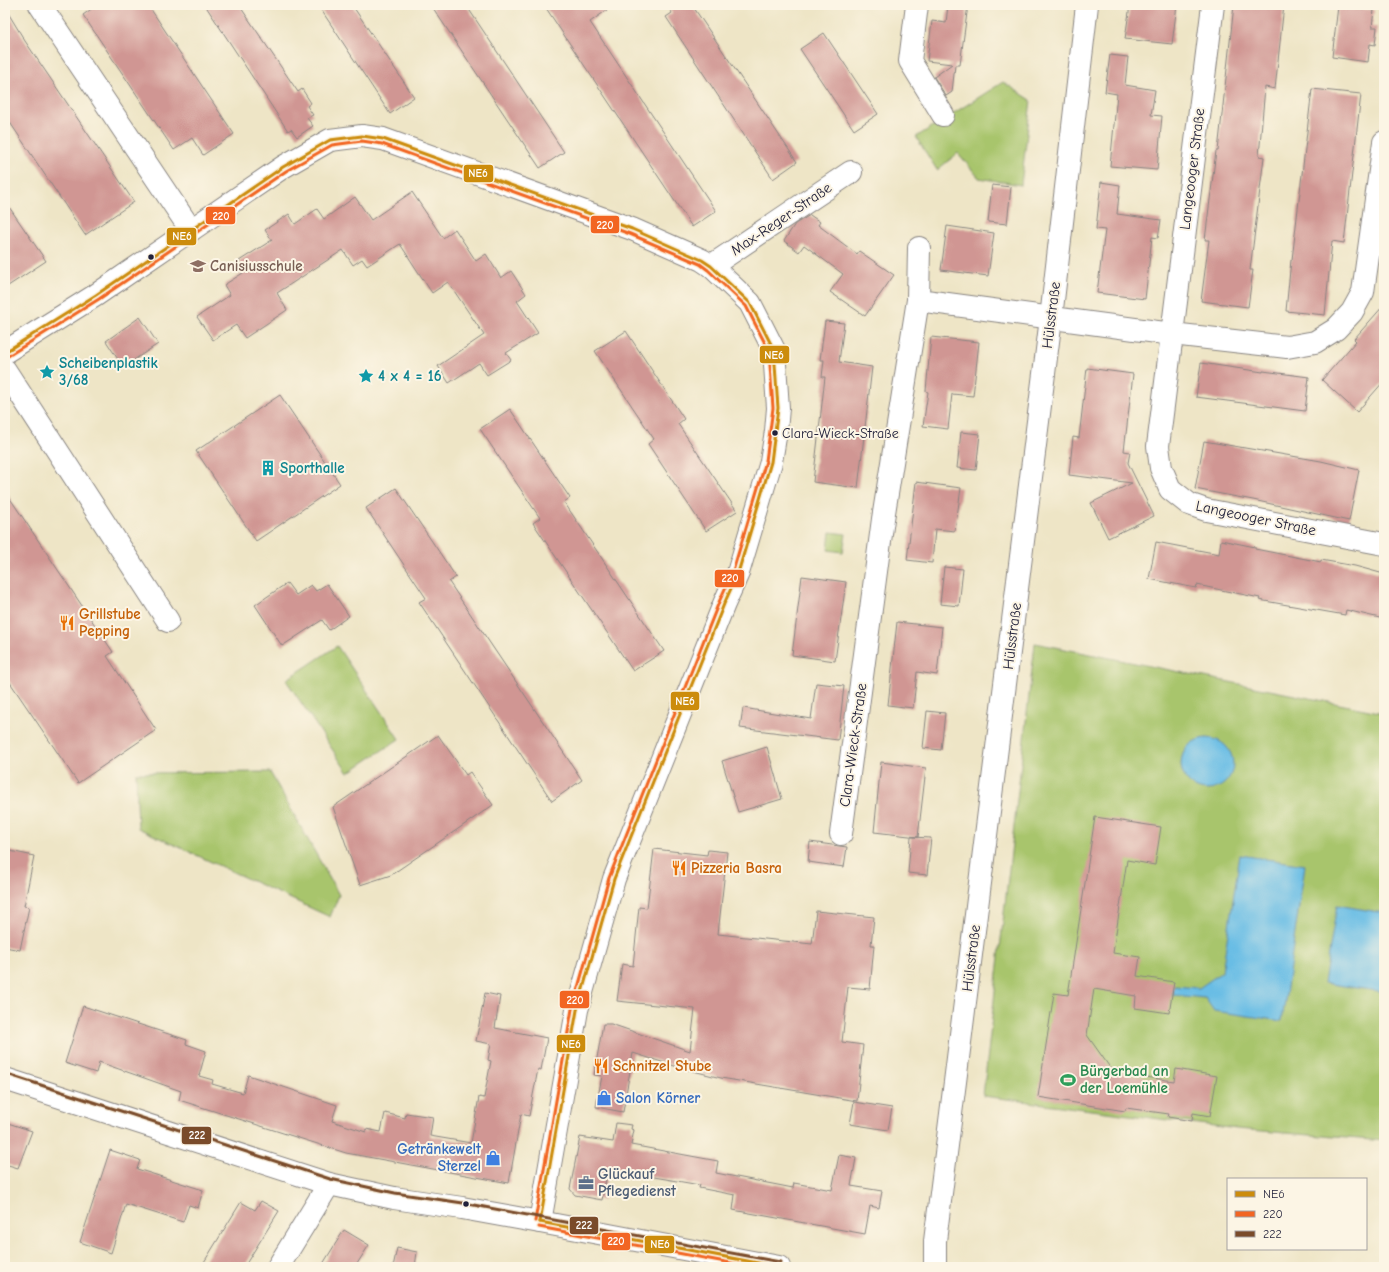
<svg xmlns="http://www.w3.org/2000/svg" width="1389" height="1272" font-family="'Comic Neue',sans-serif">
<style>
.green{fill:#a8c56c;stroke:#657454}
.water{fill:#69bde5;stroke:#467090}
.building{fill:#d09693}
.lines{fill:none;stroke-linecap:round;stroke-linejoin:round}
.minor-casing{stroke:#888480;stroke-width:24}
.minor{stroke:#fff;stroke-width:22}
.bus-1-casing{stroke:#fcf5e5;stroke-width:6}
.bus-2-casing{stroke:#fcf5e5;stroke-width:6}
.bus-3-casing{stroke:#fcf5e5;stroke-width:6}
.bus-1{stroke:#cc8c0c;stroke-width:3}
.bus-2{stroke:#f26522;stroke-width:3}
.bus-3{stroke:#7a4b2a;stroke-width:3}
.bus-dot{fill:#22223b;stroke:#fcf5e5;stroke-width:1.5}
.labels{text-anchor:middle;stroke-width:4;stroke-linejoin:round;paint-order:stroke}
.bus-label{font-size:14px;fill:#22223b;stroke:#fcf5e5;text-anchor:start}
.street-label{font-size:15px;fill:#22223b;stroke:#fcf5e5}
.education-label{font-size:15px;font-weight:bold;fill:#785e54;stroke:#fcf5e5;text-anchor:start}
.culture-label{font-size:15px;font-weight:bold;fill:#0d838f;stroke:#fcf5e5;text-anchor:start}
.food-label{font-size:15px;font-weight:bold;fill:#c56008;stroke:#fcf5e5;text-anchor:start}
.leisure-label{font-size:15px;font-weight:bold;fill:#27864d;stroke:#fcf5e5;text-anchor:start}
.shop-label{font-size:15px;font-weight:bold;fill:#366cbe;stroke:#fcf5e5;text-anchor:start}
.service-label{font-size:15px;font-weight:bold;fill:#4e5e75;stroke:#fcf5e5;text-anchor:start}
.line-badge{stroke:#fcf5e5;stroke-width:1.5}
.badge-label{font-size:11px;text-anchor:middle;font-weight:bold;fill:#fff}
</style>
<rect width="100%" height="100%" fill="#fcf5e5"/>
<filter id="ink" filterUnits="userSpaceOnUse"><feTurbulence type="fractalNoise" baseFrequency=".025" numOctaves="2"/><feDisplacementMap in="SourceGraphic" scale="8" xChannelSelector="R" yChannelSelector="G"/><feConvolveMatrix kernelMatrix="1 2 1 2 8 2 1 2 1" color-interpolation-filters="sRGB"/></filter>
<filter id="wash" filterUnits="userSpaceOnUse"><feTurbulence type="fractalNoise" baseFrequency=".012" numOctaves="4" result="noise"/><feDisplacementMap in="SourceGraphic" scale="16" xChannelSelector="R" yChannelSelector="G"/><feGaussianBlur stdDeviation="0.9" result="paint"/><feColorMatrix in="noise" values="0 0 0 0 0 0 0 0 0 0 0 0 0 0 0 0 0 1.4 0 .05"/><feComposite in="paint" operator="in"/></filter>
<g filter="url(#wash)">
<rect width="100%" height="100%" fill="#eee5c6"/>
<g class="green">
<polygon points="1003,82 1031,100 1021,185 979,178 958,153 937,170 916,137"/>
<polygon points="830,532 846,534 843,552 828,550"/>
<polygon points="1035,643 1384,713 1384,1141 1237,1129 983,1096"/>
<polygon points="337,646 399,739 348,773 286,680"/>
<polygon points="270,772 339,895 330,917 138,828 136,773"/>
</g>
<g class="water">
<circle cx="1207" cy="764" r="26"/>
<polygon points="1240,855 1305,865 1282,1021 1214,1011 1205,998 1173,995 1174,986 1199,988 1222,972"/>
<polygon points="1337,905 1384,913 1384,992 1324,983"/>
</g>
<g id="blocks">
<g class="building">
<polygon points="97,5 148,5 234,134 203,155 192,138 174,150 83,15"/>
<polygon points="205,5 239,5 298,92 302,89 311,103 307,106 313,115 307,118 313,126 297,137 291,129 288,131"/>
<polygon points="318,5 352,5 414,97 390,114"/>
<polygon points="431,5 466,5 564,152 540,168"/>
<polygon points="544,5 614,5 590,22 716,211 692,227"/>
<polygon points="667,5 692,5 797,162 773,179 666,17 672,13"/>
<polygon points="948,5 968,5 960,65 955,65 952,92 946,96 934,77 952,64 927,61 932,21 946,23"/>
<polygon points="1130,5 1177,5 1172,44 1125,39"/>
<polygon points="1234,5 1284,5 1275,89 1265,87 1259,156 1264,157 1250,270 1253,270 1248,307 1201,301 1209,240 1205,240 1216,151 1218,151"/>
<polygon points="1338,6 1374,10 1372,27 1377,27 1375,45 1370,44 1368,62 1332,57"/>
<polygon points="5,8 25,41 134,202 85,235 5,115"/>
<polygon points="824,33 878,114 854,130 800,49"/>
<polygon points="1110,55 1128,57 1125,85 1155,90 1151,115 1162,116 1157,170 1110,166 1117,94 1105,92"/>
<polygon points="1312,89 1361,94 1344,243 1332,241 1325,315 1286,311 1291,260 1292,260"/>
<polygon points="1101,182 1120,185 1117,214 1161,220 1158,238 1152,237 1145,299 1097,293 1105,230 1096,229"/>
<polygon points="992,185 1011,187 1007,224 988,222"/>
<polygon points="412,192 443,238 455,229 476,261 486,254 501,278 511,271 526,294 517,301 538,333 506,353 511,360 487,375 479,363 449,383 438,366 484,335 448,282 432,293 400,244 367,266 362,259 353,265 343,250 277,293 287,310 245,338 236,325 213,340 197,317 230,295 224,285 246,271 239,261 272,240 265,230 289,214 295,224 317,209 324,219 355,197 371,220"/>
<polygon points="5,201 46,261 5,288"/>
<polygon points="810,215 820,222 818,225 857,254 859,251 894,275 865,316 830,292 843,274 804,245 799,252 784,241 795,224"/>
<polygon points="947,226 994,233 988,276 941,270"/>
<polygon points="1384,305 1384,381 1357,412 1322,380 1356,341 1354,339"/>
<polygon points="140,317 158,344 123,367 106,341"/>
<polygon points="825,321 844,323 839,362 872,367 858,488 813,482 825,377 822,377 824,360 820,360"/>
<polygon points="626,331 684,419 678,424 737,511 706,531 648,444 654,439 595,351"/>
<polygon points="931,337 979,342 973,396 952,394 948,429 923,426 928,392 926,391"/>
<polygon points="1201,363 1263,372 1263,371 1309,377 1305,411 1196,397"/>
<polygon points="1087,368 1133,374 1124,451 1130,452 1128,463 1154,516 1108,538 1091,503 1132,483 1069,475 1073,437 1079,438"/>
<polygon points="280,395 340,484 256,541 196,451"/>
<polygon points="510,409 570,498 564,502 664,651 633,671 533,523 540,518 480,429"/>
<polygon points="961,432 980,434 976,470 957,468"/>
<polygon points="1204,441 1321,461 1359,470 1349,521 1253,500 1195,489"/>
<polygon points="916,482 961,488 955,531 935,529 932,563 907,560"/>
<polygon points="396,488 456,577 449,582 582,780 552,801 419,602 426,598 366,508"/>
<polygon points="5,491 113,652 107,656 156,730 78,783 5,675"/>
<polygon points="1221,540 1255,547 1255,549 1321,562 1321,560 1355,566 1384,574 1384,619 1346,610 1345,615 1259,600 1260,598 1197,585 1196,588 1149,579 1156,542 1219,554"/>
<polygon points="944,567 963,569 959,606 940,604"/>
<polygon points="802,576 846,582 835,661 792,655"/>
<polygon points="287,583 296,595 311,585 316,591 327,584 349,616 329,630 322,620 282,646 255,605"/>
<polygon points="897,622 942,627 937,675 917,672 913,708 888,705"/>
<polygon points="816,683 844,686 838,740 740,728 743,708 811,719"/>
<polygon points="927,711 945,713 941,750 923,748"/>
<polygon points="438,735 466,775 470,772 493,805 391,875 360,885 333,807"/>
<polygon points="767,747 782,799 738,812 722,761"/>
<polygon points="881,762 926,768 918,837 874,832"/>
<polygon points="1095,817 1161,827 1155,865 1127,860 1113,953 1140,957 1137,976 1174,982 1169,1013 1135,1008 1136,996 1094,989 1087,1035 1111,1069 1131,1073 1131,1075 1174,1081 1176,1069 1217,1076 1210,1116 1193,1113 1192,1121 1168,1117 1169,1114 1126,1108 1125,1111 1038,1097 1054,993 1068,995"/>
<polygon points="911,837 931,838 927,875 908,873"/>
<polygon points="810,842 847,847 844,867 808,862"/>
<polygon points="654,849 707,855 708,850 727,852 718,934 812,944 816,911 874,917 871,945 874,945 870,989 848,987 842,1042 863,1045 857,1101 721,1078 681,1068 633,1053 623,1112 596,1107 602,1076 594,1075 603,1024 611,1024 690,1051 695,1009 617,1001 622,964 633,966 639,907 647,908"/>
<polygon points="5,850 34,856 24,906 29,907 20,950 5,947"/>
<polygon points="485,993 500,996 495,1028 547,1038 541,1070 538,1069 529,1116 521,1114 509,1183 346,1153 179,1100 181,1091 99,1062 96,1073 65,1063 83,1006 187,1040 186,1044 206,1051 199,1076 213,1080 212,1084 243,1093 248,1075 337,1105 332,1121 366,1132 366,1129 381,1132 385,1113 405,1118 406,1113 433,1117 430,1136 471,1143 479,1097 484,1098 491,1061 488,1060 491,1044 476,1041"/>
<polygon points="854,1102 892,1108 888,1130 850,1124"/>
<polygon points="5,1122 32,1131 18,1168 5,1164"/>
<polygon points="616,1123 632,1125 631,1129 634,1130 631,1145 718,1161 716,1173 793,1188 794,1183 832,1190 839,1155 856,1158 851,1186 882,1191 879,1208 870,1206 865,1234 733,1210 735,1195 699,1188 700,1185 608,1169 602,1200 575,1195 570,1189 580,1137 613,1142"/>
<polygon points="110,1150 140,1160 137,1169 203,1190 198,1208 189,1205 183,1222 126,1204 111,1253 80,1242"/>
<polygon points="261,1201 279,1211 244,1267 201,1267 241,1202 255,1210"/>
<polygon points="344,1230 369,1245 355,1267 321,1267"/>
<polygon points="397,1248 417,1252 415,1267 393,1267"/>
</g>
</g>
</g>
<g filter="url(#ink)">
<use href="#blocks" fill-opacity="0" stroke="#888480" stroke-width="1"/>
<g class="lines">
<defs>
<g id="minor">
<polyline points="40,5 191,230"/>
<polyline points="917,5 910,61 943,115"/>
<polyline points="1384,142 1363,292 1352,312 1336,329 1315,342 1287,347 1172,334 1158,446 1161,468 1170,489 1189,504 1206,510 1384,544"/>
<polyline points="919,248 918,300 1172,334 1213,5"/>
<polyline points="711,266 851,172"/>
<polyline points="5,352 96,295 283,167 330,140 362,136 383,139 632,229 702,260 711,266 750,303 774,350 778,408 776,431 771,462 738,573 724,604 614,879 577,1010 540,1222"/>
<polyline points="5,370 168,621"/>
<polyline points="841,834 883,519 918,300"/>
<polyline points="5,1079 329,1184 394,1198 462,1208 540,1222 779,1267"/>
<polyline points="278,1267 329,1184"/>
<polyline points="935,1267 935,1241 1051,318 1087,5"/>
</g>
</defs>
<use href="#minor" class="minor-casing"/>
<use href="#minor" class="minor"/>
<defs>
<g id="bus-1">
<polyline points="5,352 96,295 283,167 330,140 362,136 383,139 632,229 702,260 711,266 750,303 774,350 778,408 771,462 738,573 724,604 614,879 577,1010 540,1222"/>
<polyline points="540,1222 779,1267"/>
</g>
<g id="bus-2">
<polyline points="8,356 99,299 286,171 332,145 362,141 382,144 630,234 700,264 708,270 746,306 769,351 773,408 766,461 733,571 719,602 609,878 572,1009 535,1221"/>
<polyline points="539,1227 752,1267"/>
</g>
<polyline id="bus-3" points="7,1074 330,1179 395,1193 463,1203 780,1262"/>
</defs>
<use href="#bus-1" class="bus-1-casing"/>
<use href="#bus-2" class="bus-2-casing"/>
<use href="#bus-3" class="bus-3-casing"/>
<use href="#bus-1" class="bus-1"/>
<use href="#bus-2" class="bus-2"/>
<use href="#bus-3" class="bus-3"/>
</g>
</g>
<defs>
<symbol id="school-bare" viewBox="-9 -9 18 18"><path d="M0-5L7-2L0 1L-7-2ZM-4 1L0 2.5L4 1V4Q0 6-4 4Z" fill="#8d6e63" stroke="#fcf5e5" stroke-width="2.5" paint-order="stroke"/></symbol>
<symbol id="sight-bare" viewBox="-9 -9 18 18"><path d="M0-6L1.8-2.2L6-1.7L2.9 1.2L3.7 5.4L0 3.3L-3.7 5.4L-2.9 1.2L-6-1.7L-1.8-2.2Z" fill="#0f9aa8" stroke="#fcf5e5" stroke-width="2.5" paint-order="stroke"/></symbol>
<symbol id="building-bare" viewBox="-9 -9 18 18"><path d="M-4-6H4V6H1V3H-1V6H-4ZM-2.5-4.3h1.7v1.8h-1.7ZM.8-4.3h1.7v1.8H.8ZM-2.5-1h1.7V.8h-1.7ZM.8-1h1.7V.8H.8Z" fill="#0f9aa8" stroke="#fcf5e5" stroke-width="2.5" paint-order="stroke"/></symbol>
<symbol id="restaurant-bare" viewBox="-9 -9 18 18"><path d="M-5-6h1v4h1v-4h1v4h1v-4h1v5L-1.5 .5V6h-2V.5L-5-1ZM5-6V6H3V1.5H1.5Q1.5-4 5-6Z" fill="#e8710a" stroke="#fcf5e5" stroke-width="2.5" paint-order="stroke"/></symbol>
<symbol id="stadium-bare" viewBox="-9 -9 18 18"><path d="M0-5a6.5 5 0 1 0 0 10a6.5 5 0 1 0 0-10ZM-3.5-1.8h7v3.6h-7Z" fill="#2e9e5b" stroke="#fcf5e5" stroke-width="2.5" paint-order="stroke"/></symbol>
<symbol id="shop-bare" viewBox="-9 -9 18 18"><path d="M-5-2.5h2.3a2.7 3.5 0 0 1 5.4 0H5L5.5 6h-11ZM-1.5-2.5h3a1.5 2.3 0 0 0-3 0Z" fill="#3f7fe0" stroke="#fcf5e5" stroke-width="2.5" paint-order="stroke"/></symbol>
<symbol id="office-bare" viewBox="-9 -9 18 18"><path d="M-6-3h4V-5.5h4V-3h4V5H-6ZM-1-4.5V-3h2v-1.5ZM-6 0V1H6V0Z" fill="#5c6f8a" stroke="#fcf5e5" stroke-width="2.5" paint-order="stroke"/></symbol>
</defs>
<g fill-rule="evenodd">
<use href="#school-bare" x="187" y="255" width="22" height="22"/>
<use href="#sight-bare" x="36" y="361" width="22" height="22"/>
<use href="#sight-bare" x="355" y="365" width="22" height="22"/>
<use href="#building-bare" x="257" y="457" width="22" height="22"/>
<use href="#restaurant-bare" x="56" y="612" width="22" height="22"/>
<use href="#restaurant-bare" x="668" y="857" width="22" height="22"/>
<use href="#restaurant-bare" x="590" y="1055" width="22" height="22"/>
<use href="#stadium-bare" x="1057" y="1069" width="22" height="22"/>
<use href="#shop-bare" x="593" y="1087" width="22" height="22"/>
<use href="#shop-bare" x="482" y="1147" width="22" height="22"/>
<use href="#office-bare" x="575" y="1172" width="22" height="22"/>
</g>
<g class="bus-dot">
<circle cx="151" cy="257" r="3.5"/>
<circle cx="775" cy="433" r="3.5"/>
<circle cx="466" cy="1204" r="3.5"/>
</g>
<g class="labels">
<g class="bus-label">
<text x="782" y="438">Clara-Wieck-Straße</text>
</g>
<g class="street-label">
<text transform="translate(1192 169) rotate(-83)" y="5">Langeooger Straße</text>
<text transform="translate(781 219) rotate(-34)" y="5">Max-Reger-Straße</text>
<text transform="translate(1051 315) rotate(-83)" y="5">Hülsstraße</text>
<text transform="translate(1256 518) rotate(12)" y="5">Langeooger Straße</text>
<text transform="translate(1012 636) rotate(-83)" y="5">Hülsstraße</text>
<text transform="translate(853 745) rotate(-82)" y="5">Clara-Wieck-Straße</text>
<text transform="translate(971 958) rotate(-83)" y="5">Hülsstraße</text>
</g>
<g class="education-label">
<text x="210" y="271">Canisiusschule</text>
</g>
<g class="culture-label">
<text x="59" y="368">Scheibenplastik<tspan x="59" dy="17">3/68</tspan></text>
<text x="378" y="381">4 x 4 = 16</text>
<text x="280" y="473">Sporthalle</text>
</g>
<g class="food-label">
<text x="79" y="619">Grillstube<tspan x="79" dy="17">Pepping</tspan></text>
<text x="691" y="873">Pizzeria Basra</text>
<text x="613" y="1071">Schnitzel Stube</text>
</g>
<g class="leisure-label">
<text x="1080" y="1076">Bürgerbad an<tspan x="1080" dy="17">der Loemühle</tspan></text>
</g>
<g class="shop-label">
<text x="616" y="1103">Salon Körner</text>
<text x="481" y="1154" text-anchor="end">Getränkewelt<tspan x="481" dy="17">Sterzel</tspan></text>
</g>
<g class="service-label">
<text x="598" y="1179">Glückauf<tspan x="598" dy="17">Pflegedienst</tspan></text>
</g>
</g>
<g class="line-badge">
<rect x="463" y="164" width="31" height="19" rx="4" fill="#cc8c0c"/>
<rect x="205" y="206" width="31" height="19" rx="4" fill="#f26522"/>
<rect x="590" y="215" width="30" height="19" rx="4" fill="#f26522"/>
<rect x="166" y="227" width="31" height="19" rx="4" fill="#cc8c0c"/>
<rect x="759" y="345" width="31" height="19" rx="4" fill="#cc8c0c"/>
<rect x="714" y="569" width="31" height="19" rx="4" fill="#f26522"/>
<rect x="670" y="691" width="30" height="20" rx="4" fill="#cc8c0c"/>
<rect x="559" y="990" width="31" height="19" rx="4" fill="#f26522"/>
<rect x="556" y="1034" width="30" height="19" rx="4" fill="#cc8c0c"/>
<rect x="181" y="1126" width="31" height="19" rx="4" fill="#7a4b2a"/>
<rect x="569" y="1216" width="30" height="19" rx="4" fill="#7a4b2a"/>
<rect x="601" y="1232" width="30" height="19" rx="4" fill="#f26522"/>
<rect x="644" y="1235" width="31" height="19" rx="4" fill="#cc8c0c"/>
</g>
<g class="badge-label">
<text x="478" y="177">NE6</text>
<text x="221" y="220">220</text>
<text x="605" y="229">220</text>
<text x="182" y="240">NE6</text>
<text x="774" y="359">NE6</text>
<text x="730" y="582">220</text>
<text x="685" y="705">NE6</text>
<text x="575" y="1004">220</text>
<text x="571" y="1048">NE6</text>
<text x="197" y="1139">222</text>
<text x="584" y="1229">222</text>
<text x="616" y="1245">220</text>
<text x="660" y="1248">NE6</text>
</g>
<rect width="1389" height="1272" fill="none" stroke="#fcf5e5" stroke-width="20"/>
<rect x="1227" y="1178" width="140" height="72" fill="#fcf5e5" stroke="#a5a1a1"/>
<rect x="1235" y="1191" width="20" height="6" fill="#cc8c0c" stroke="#a5a1a1"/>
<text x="1263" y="1198" font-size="12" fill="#22223b">NE6</text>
<rect x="1235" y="1211" width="20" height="6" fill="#f26522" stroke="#a5a1a1"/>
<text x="1263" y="1218" font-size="12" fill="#22223b">220</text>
<rect x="1235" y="1231" width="20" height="6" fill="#7a4b2a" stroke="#a5a1a1"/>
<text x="1263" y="1238" font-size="12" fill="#22223b">222</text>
</svg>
